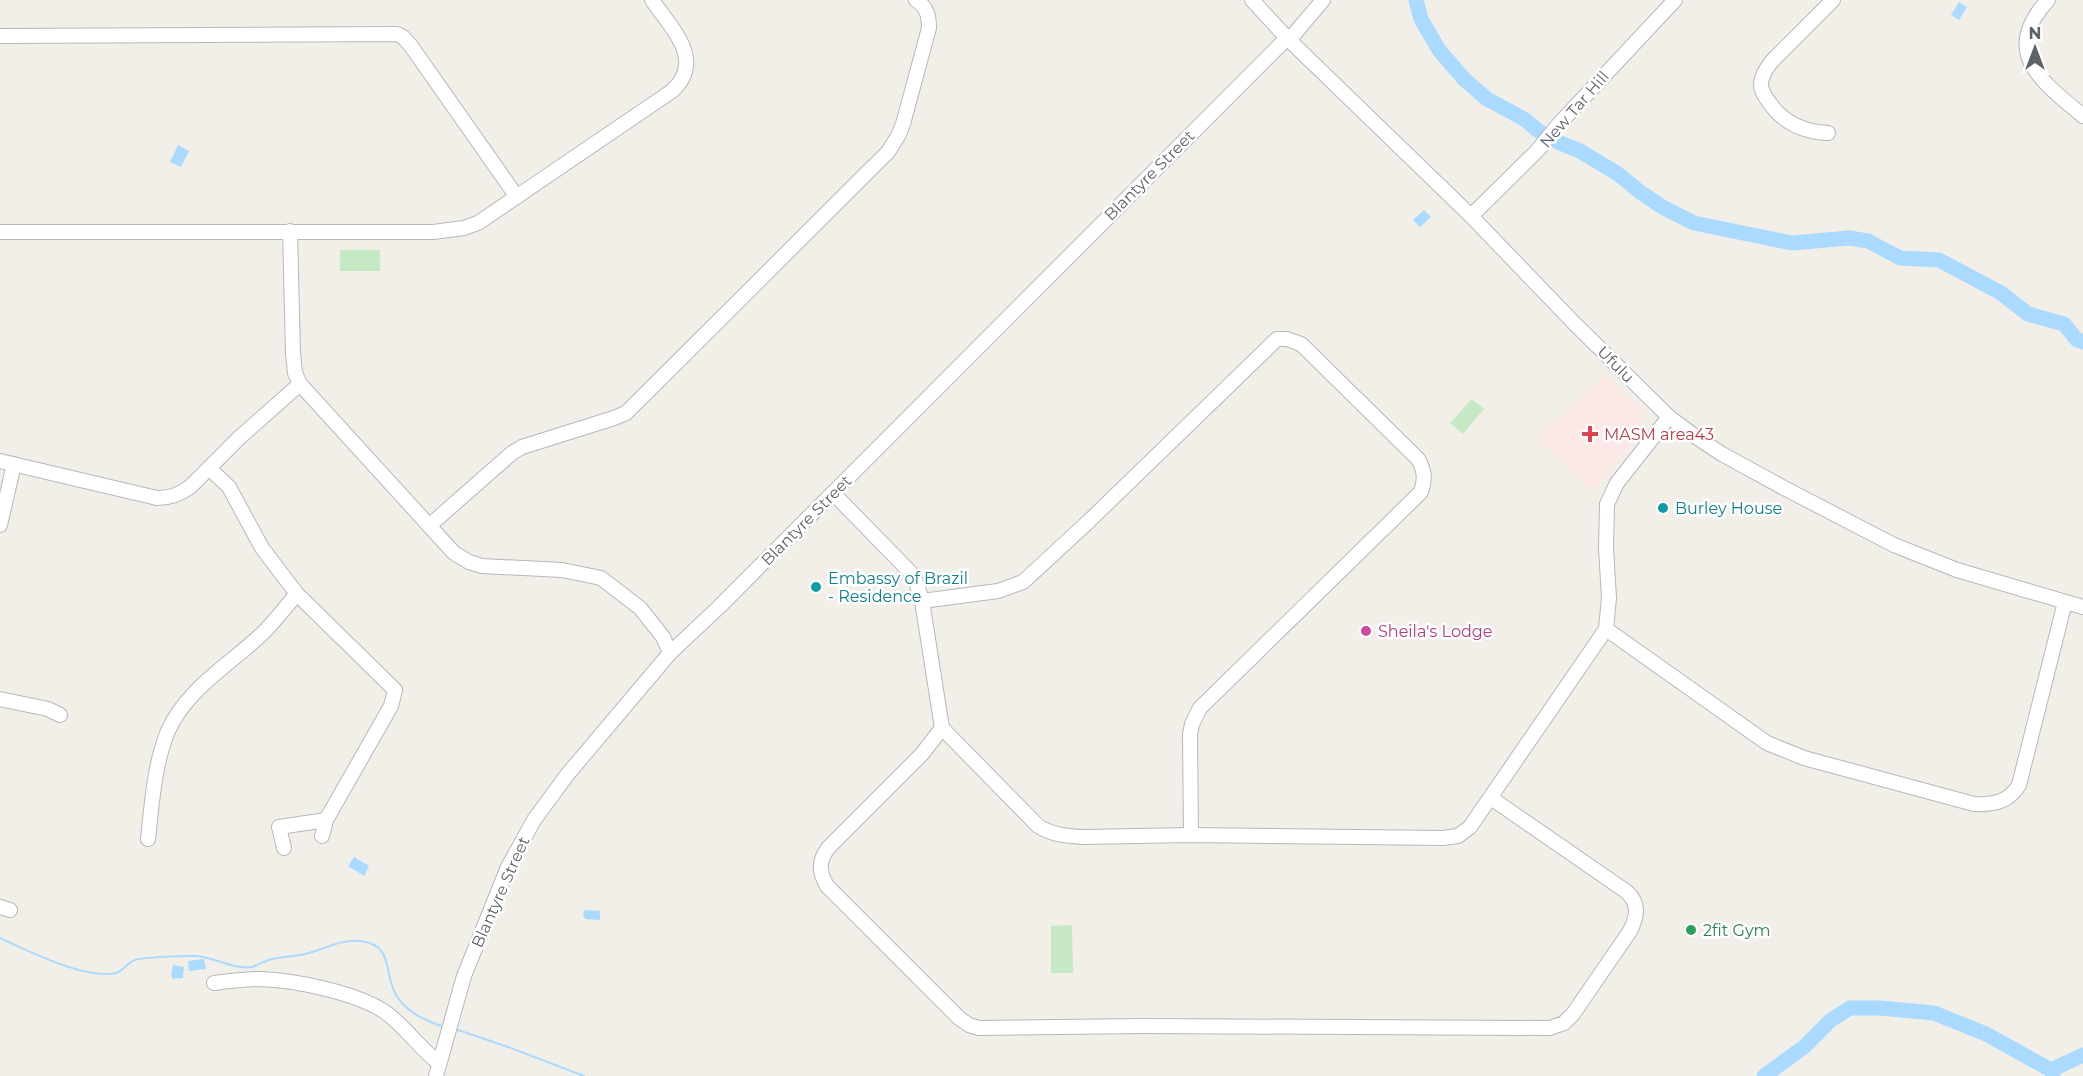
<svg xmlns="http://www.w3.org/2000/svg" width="2083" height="1076" font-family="Montserrat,sans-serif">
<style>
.medical{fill:#fce8e6}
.green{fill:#c5e8c5}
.water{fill:#aadaff}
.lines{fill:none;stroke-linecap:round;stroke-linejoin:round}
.stream{stroke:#aadaff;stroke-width:2}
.river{stroke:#aadaff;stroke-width:15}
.minor-casing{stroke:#b5b8bc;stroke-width:16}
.minor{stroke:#fff;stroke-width:14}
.health-dot{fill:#e0444e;stroke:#fff;stroke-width:2}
.culture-dot{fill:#0f9aa8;stroke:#fff;stroke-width:2}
.hotel-dot{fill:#d1479c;stroke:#fff;stroke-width:2}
.leisure-dot{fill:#2e9e5b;stroke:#fff;stroke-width:2}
.labels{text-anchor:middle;stroke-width:5;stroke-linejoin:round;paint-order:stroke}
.street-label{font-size:16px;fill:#5f6368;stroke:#fff}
.health-label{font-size:16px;fill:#be3a42;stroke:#fff;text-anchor:start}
.culture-label{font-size:16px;fill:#0d838f;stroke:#fff;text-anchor:start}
.hotel-label{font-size:16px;fill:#b23c85;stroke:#fff;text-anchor:start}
.leisure-label{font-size:16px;fill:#27864d;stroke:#fff;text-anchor:start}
</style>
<rect width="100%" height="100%" fill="#f1efe8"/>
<polygon class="medical" points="1605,374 1641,408 1642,429 1593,492 1538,438"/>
<g class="green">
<rect x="340" y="250" width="40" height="21"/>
<polygon points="1472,399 1484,409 1463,434 1450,423"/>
<polygon points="1072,925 1073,973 1051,973 1051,926"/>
</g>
<g class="water">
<polygon points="1959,2 1967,7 1959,20 1951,15"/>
<polygon points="178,145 189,151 181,167 170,162"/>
<polygon points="1424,210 1431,217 1420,227 1413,220"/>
<polygon points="354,857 369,866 364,876 348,866"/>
<polygon points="584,910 600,911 600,920 586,919 583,916"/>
<polygon points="204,959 206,969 189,971 188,961"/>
<polygon points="173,965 184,967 183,978 173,979 171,976"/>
</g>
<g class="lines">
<g class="stream">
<path d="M0 938C27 951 87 980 116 973 123 971 128 962 135 960 143 957 183 956 194 956 213 956 233 970 252 967 257 965 263 962 269 960 281 956 296 957 309 953 327 948 342 939 361 941 393 945 384 971 395 993 404 1010 424 1021 442 1026"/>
<polyline points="455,1029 508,1047 584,1076"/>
</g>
<g class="river">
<polyline points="1416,0 1421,19 1439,50 1464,79 1487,99 1524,119 1540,132 1560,143 1580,151 1618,174 1640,192 1664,208 1694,223 1792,243 1849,238 1868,241 1900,258 1939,260 2001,293 2028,314 2064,324 2077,340 2083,342"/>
<polyline points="2051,1070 2083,1055"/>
<polyline points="1764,1076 1804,1047 1831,1020 1850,1008 1880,1008 1934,1013 1986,1034 2051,1070 2053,1076"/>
</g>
<defs>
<g id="minor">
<polyline points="1252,0 1287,38 1471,216 1573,322 1669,417 1696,437 1722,454 1784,488 1894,545 1957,570 2083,607"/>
<path d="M2048 0C2000 52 2041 81 2083 116"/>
<polyline points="0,36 397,34 403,37 411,46 517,197"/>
<polyline points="1290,39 1323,0"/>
<path d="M1828 133C1804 132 1783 123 1769 102 1765 97 1761 91 1761 85 1761 75 1767 67 1773 60L1833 0"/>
<polyline points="1471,216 1537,151 1559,124 1675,0"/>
<polyline points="290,231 293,353 295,373 300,384 454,553 469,562 482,566 562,570 601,578 640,608 663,637 670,653"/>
<path d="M0 232H433L464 228 478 223 672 91C706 60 671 28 652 0"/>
<path d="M0 461 157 498C170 498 179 495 190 487L240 437 300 384"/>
<polyline points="210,469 229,487 262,548 297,594 395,690 391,706 326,820 322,836"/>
<path d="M833 493 914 576 922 601 942 728 1038 826C1053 835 1066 836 1083 837L1191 835 1443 838 1458 836 1470 827 1606 629 1609 598 1606 548 1607 504 1617 483 1669 417"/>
<polyline points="0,525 14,464"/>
<path d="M430 525 512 453 522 447 614 418 626 413 888 152 898 136 903 124 929 28C929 16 927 7 916 0"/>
<path d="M922 601 998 591 1023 582 1089 521 1277 339H1287L1301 344 1418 459C1425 471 1425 479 1421 492L1200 708 1192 724 1190 734 1191 835"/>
<path d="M1606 629 1767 743 1804 758 1974 804C1993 805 2009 802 2019 785L2065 602"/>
<polyline points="0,699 48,709 60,715"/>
<path d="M942 728 922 754 828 848C818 862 819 872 827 886L959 1018 969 1025 979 1028 1144 1026 1550 1028 1564 1023 1573 1014 1630 931C1637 917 1640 904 1627 892L1491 798"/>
<path d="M148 839C152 803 154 765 168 731 187 688 232 663 264 632 276 620 286 606 297 594"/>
<polyline points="284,848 279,827 326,820"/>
<polyline points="0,907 10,910"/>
<path d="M214 983C229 981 245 979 260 979 295 980 357 993 385 1012 405 1026 419 1048 439 1063"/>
<polyline points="436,1076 464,976 508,867 534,820 567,775 670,653 719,607 1287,38"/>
</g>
</defs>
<use href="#minor" class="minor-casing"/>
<use href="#minor" class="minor"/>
</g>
<path class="health-dot" d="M1587 425h6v6h6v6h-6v6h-6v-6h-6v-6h6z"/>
<g class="culture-dot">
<circle cx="1663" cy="508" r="6"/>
<circle cx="816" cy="587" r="6"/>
</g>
<circle class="hotel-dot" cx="1366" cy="631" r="6"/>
<circle class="leisure-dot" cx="1691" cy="930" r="6"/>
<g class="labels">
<g class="street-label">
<text transform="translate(1574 109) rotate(-49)" y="6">New Tar Hill</text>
<text transform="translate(1149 175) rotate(-45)" y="6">Blantyre Street</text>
<text transform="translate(1616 364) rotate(45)" y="6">Ufulu</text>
<text transform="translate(806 520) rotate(-45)" y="6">Blantyre Street</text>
<text transform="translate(500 892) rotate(-66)" y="6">Blantyre Street</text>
</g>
<g class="health-label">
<text x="1604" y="440">MASM area43</text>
</g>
<g class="culture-label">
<text x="1675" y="514">Burley House</text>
<text x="828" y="584">Embassy of Brazil<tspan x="828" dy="18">- Residence</tspan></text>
</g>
<g class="hotel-label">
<text x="1378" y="637">Sheila's Lodge</text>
</g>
<g class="leisure-label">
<text x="1703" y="936">2fit Gym</text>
</g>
</g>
<g transform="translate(2035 48)" stroke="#ffffff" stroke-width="4.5" paint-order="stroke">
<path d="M0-4.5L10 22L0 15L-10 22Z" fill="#5f6368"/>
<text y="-9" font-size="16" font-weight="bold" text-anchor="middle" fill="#5f6368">N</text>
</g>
</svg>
